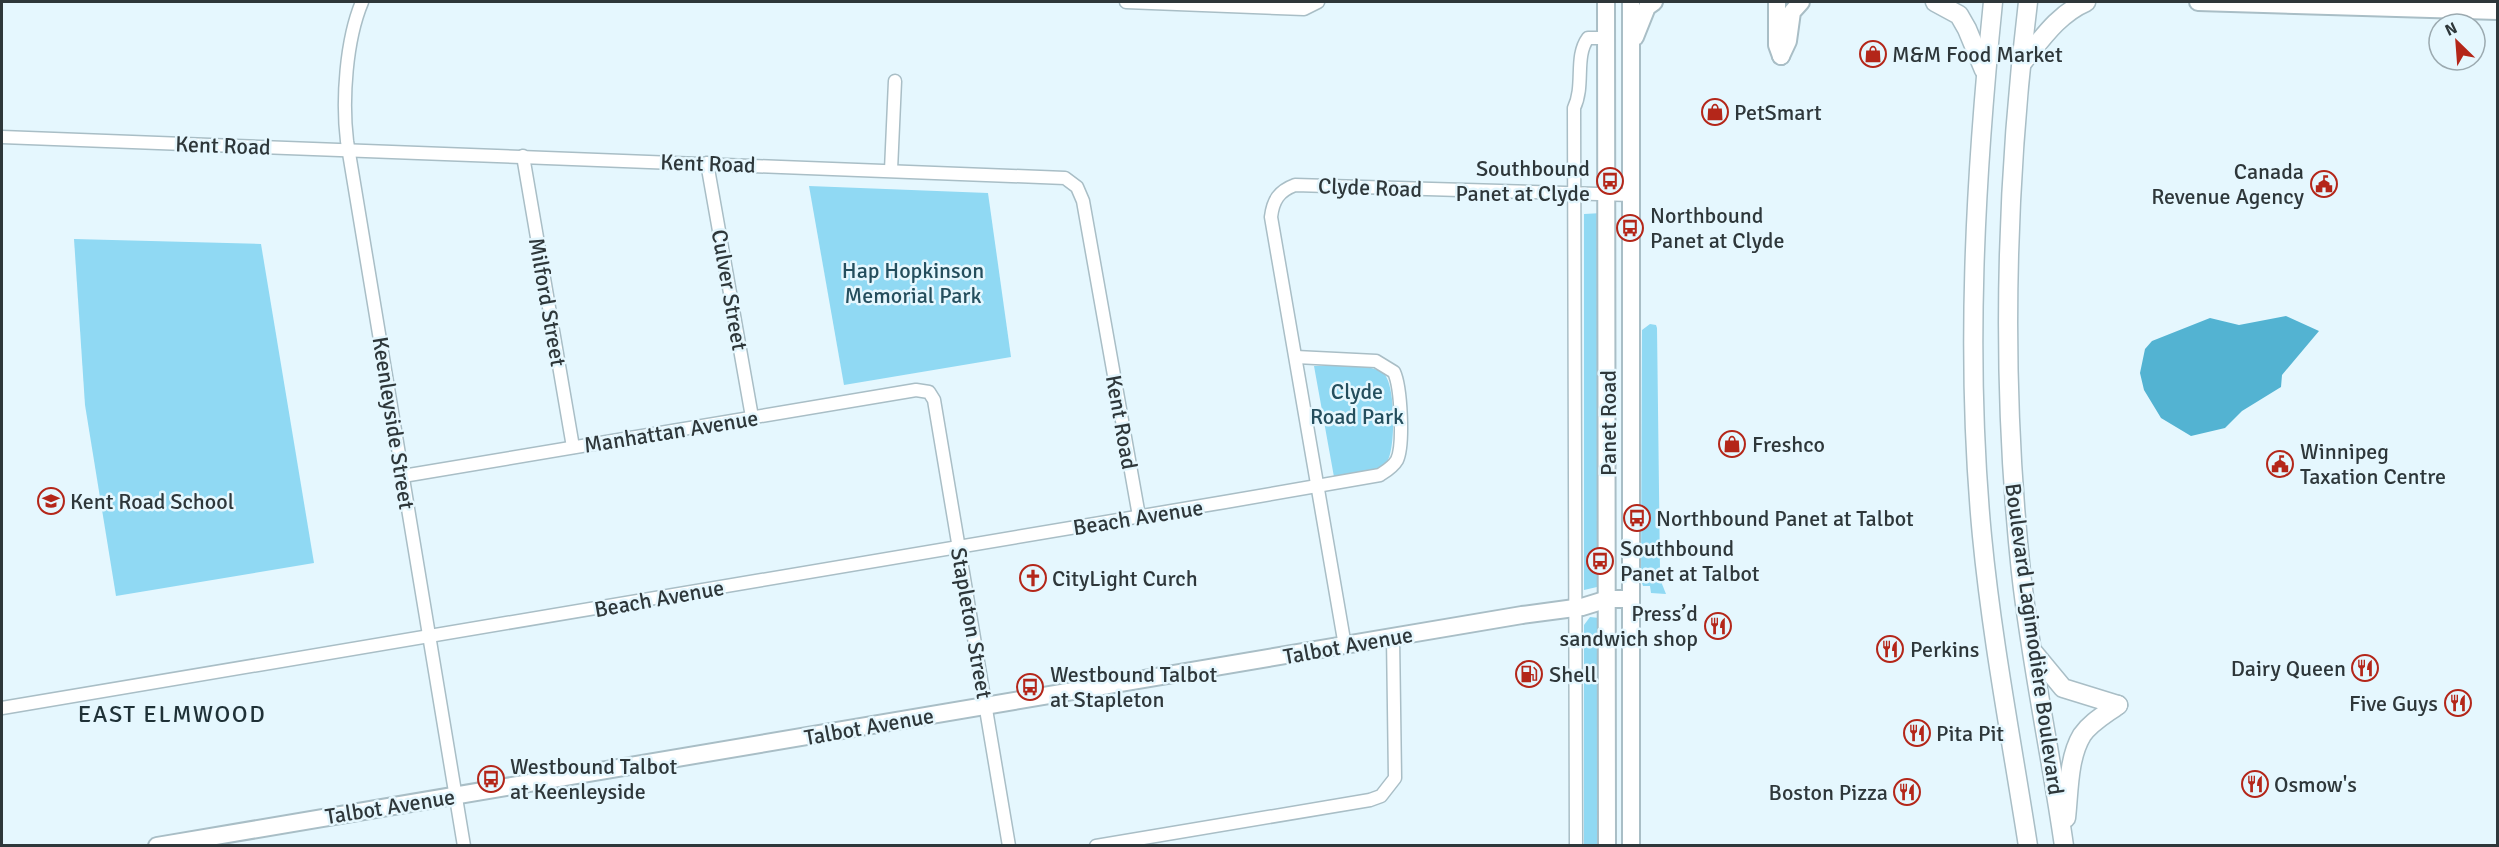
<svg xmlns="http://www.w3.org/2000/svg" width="2499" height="847" font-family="Signika,sans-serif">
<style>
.green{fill:#90d9f3}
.water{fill:#53b3d2}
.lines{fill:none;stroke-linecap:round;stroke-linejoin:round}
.street-casing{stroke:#a9bec6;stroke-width:15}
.secondary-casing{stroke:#a9bec6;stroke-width:20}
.primary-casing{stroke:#a9bec6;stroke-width:21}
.street{stroke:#fff;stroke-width:12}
.secondary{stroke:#fff;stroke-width:16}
.primary{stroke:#fff;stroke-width:18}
.labels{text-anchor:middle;stroke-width:5;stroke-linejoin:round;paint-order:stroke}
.poi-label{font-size:22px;fill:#2e373a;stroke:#e5f7fe;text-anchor:start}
.street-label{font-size:22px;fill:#2e373a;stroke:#e5f7fe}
.park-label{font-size:22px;fill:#244e5d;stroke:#e5f7fe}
.neighbourhood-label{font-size:24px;letter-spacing:1.5px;fill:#1f3137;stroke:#e5f7fe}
</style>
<rect width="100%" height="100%" fill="#e5f7fe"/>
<g class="green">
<polygon points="809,186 988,193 1011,357 844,385"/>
<polygon points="1602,213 1601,581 1597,587 1584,590 1584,214"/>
<polygon points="74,239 261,244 314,563 116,596 85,405"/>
<polygon points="1650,324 1656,325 1657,328 1660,570 1662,584 1666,594 1651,593 1650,586 1643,586 1641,580 1642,330"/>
<path d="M1314 366C1331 366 1370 363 1383 373 1396 382 1396 450 1387 462 1376 474 1349 474 1334 477Z"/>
<polygon points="1590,617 1599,618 1601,845 1584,845 1584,625"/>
</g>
<polygon class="water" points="2286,316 2319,331 2282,375 2281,387 2242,411 2225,428 2191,436 2161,418 2144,390 2140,373 2145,349 2152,341 2210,318 2239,325"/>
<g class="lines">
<defs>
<g id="street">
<path d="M362 2C346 40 342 100 347 141L464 846"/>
<polyline points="1126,2 1304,9 1318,2"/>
<polyline points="2,137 1065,178 1077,187 1083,201 1139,516"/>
<polyline points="523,156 573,447"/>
<polyline points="707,163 752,417"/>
<polyline points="891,170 895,81"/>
<polyline points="403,476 916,390 929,392 934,400 1009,846"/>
<path d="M1345 646 1271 217C1273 200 1279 191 1295 185L1631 195"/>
<path d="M2 708 1225 502 1380 475C1386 471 1393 467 1397 460 1404 445 1401 387 1394 372L1376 361 1296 357"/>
<polyline points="1096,846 1370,800 1381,796 1395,778 1393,637"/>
<path d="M1576 846 1574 108C1585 85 1574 57 1588 38H1606"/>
</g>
<g id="secondary">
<polyline points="1606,2 1607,846"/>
<polyline points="1777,2 1777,45 1781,56"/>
<polyline points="2198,2 2498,11"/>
<polyline points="1635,37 1647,7 1654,2"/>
<polyline points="1781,56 1788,41 1792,12 1801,2"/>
<polyline points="157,846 1522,615 1582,607 1608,599 1631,599"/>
<polyline points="1631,846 1631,2"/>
</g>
<g id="primary">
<polyline points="1935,2 1959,15 1967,29 1984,70"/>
<path d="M1993 2C1975 179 1965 358 1982 536 1992 640 2012 743 2028 846"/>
<path d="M2028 2C2005 191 2001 383 2021 572 2031 664 2051 754 2064 846"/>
<path d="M2022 63C2041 40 2058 14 2086 2"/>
<polyline points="2034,653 2063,688 2118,705"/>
<path d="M2066 818C2069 792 2068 758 2082 735 2091 722 2106 714 2118 705"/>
</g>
</defs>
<use href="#street" class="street-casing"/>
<use href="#secondary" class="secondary-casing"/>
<use href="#primary" class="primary-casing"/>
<use href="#street" class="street"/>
<use href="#secondary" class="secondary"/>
<use href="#primary" class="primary"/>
</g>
<defs>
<symbol id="shop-ring" viewBox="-11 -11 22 22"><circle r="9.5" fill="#e5f7fe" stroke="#b42619" stroke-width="1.5"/><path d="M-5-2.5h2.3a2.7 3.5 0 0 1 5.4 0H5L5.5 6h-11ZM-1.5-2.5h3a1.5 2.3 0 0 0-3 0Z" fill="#b42619"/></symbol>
<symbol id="bus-ring" viewBox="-11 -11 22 22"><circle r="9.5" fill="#e5f7fe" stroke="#b42619" stroke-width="1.5"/><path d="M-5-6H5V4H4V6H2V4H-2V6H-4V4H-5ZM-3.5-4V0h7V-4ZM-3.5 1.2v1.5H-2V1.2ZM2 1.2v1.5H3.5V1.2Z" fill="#b42619"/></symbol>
<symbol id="civic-ring" viewBox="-11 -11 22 22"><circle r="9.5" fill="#e5f7fe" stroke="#b42619" stroke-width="1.5"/><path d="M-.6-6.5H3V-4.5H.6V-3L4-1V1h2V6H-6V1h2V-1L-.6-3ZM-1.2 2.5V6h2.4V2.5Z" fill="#b42619"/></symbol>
<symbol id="school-ring" viewBox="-11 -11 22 22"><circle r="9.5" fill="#e5f7fe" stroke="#b42619" stroke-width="1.5"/><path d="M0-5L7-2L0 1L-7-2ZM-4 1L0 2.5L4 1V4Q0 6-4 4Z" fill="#b42619"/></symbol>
<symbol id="church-ring" viewBox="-11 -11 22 22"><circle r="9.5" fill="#e5f7fe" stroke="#b42619" stroke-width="1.5"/><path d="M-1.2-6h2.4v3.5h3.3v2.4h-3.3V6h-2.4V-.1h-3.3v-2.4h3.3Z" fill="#b42619"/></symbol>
<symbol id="restaurant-ring" viewBox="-11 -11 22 22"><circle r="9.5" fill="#e5f7fe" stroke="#b42619" stroke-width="1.5"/><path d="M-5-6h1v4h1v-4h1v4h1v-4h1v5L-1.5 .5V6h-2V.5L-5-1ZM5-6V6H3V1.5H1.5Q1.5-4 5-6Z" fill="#b42619"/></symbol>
<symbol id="fuel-ring" viewBox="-11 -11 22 22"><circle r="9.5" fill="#e5f7fe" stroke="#b42619" stroke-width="1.5"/><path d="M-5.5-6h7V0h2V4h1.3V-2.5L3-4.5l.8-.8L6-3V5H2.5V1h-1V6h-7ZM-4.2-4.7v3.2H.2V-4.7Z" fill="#b42619"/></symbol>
</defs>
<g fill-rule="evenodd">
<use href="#shop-ring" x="1858" y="39" width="30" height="30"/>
<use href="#shop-ring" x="1700" y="97" width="30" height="30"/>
<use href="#bus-ring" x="1595" y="166" width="30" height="30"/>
<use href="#civic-ring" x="2309" y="169" width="30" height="30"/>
<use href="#bus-ring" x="1615" y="213" width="30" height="30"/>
<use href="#shop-ring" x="1717" y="429" width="30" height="30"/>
<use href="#civic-ring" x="2265" y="449" width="30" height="30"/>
<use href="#school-ring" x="36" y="486" width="30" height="30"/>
<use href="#bus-ring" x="1622" y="503" width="30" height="30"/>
<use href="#bus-ring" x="1585" y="546" width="30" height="30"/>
<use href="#church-ring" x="1018" y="563" width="30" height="30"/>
<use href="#restaurant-ring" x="1703" y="611" width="30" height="30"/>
<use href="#restaurant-ring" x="1875" y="634" width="30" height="30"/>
<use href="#restaurant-ring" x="2350" y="653" width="30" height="30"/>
<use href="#fuel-ring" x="1514" y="659" width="30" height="30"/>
<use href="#bus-ring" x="1015" y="672" width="30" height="30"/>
<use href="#restaurant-ring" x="2443" y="688" width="30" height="30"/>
<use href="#restaurant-ring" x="1902" y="718" width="30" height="30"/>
<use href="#bus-ring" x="476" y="764" width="30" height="30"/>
<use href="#restaurant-ring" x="2240" y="769" width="30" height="30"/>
<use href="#restaurant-ring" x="1892" y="777" width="30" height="30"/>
</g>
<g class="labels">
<g class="poi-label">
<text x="1892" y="62">M&amp;M Food Market</text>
<text x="1734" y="120">PetSmart</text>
<text x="1590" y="176" text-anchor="end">Southbound<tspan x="1590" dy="25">Panet at Clyde</tspan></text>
<text x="2304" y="179" text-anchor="end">Canada<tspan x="2304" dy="25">Revenue Agency</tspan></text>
<text x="1650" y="223">Northbound<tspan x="1650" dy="25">Panet at Clyde</tspan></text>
<text x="1752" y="452">Freshco</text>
<text x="2300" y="459">Winnipeg<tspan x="2300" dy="25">Taxation Centre</tspan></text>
<text x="70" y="509">Kent Road School</text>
<text x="1656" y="526">Northbound Panet at Talbot</text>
<text x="1620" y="556">Southbound<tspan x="1620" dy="25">Panet at Talbot</tspan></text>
<text x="1052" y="586">CityLight Curch</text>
<text x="1698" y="621" text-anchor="end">Press’d<tspan x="1698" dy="25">sandwich shop</tspan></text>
<text x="1910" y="657">Perkins</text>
<text x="2346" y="676" text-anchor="end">Dairy Queen</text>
<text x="1050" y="682">Westbound Talbot<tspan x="1050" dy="25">at Stapleton</tspan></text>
<text x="1549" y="682">Shell</text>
<text x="2438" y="711" text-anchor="end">Five Guys</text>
<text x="1936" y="741">Pita Pit</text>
<text x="510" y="774">Westbound Talbot<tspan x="510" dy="25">at Keenleyside</tspan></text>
<text x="2274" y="792">Osmow's</text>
<text x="1888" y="800" text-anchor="end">Boston Pizza</text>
</g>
<g class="street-label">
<text transform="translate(223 145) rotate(2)" y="8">Kent Road</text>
<text transform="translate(708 163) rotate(2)" y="8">Kent Road</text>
<text transform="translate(1370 187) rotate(2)" y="8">Clyde Road</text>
<text transform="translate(730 290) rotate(80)" y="8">Culver Street</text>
<text transform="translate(548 302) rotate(80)" y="8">Milford Street</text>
<text transform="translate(1122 422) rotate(80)" y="8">Kent Road</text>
<text transform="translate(394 423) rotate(81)" y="8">Keenleyside Street</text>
<text transform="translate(1608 423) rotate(-90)" y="8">Panet Road</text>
<text transform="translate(671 431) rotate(-9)" y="8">Manhattan Avenue</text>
<text transform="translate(1138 517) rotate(-9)" y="8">Beach Avenue</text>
<text transform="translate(659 598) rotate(-10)" y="8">Beach Avenue</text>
<text transform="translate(972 623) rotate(80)" y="8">Stapleton Street</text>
<text transform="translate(2035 639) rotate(82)" y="8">Boulevard Lagimodière Boulevard</text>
<text transform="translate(1348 645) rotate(-10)" y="8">Talbot Avenue</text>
<text transform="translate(869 726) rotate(-10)" y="8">Talbot Avenue</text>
<text transform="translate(390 806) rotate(-9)" y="8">Talbot Avenue</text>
</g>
<g class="park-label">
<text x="913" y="278">Hap Hopkinson<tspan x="913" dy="25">Memorial Park</tspan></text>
<text x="1357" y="399">Clyde<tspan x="1357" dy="25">Road Park</tspan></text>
</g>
<g class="neighbourhood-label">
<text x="172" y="722">EAST ELMWOOD</text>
</g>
</g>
<rect width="2499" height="847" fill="none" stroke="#2e373a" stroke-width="6"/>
<g transform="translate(2457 42) rotate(335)"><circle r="28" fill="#e5f7fe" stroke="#9caab0" stroke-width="1.5"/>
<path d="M0-4.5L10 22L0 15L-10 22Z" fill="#b42619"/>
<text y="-9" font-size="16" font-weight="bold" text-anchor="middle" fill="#2e373a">N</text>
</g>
</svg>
